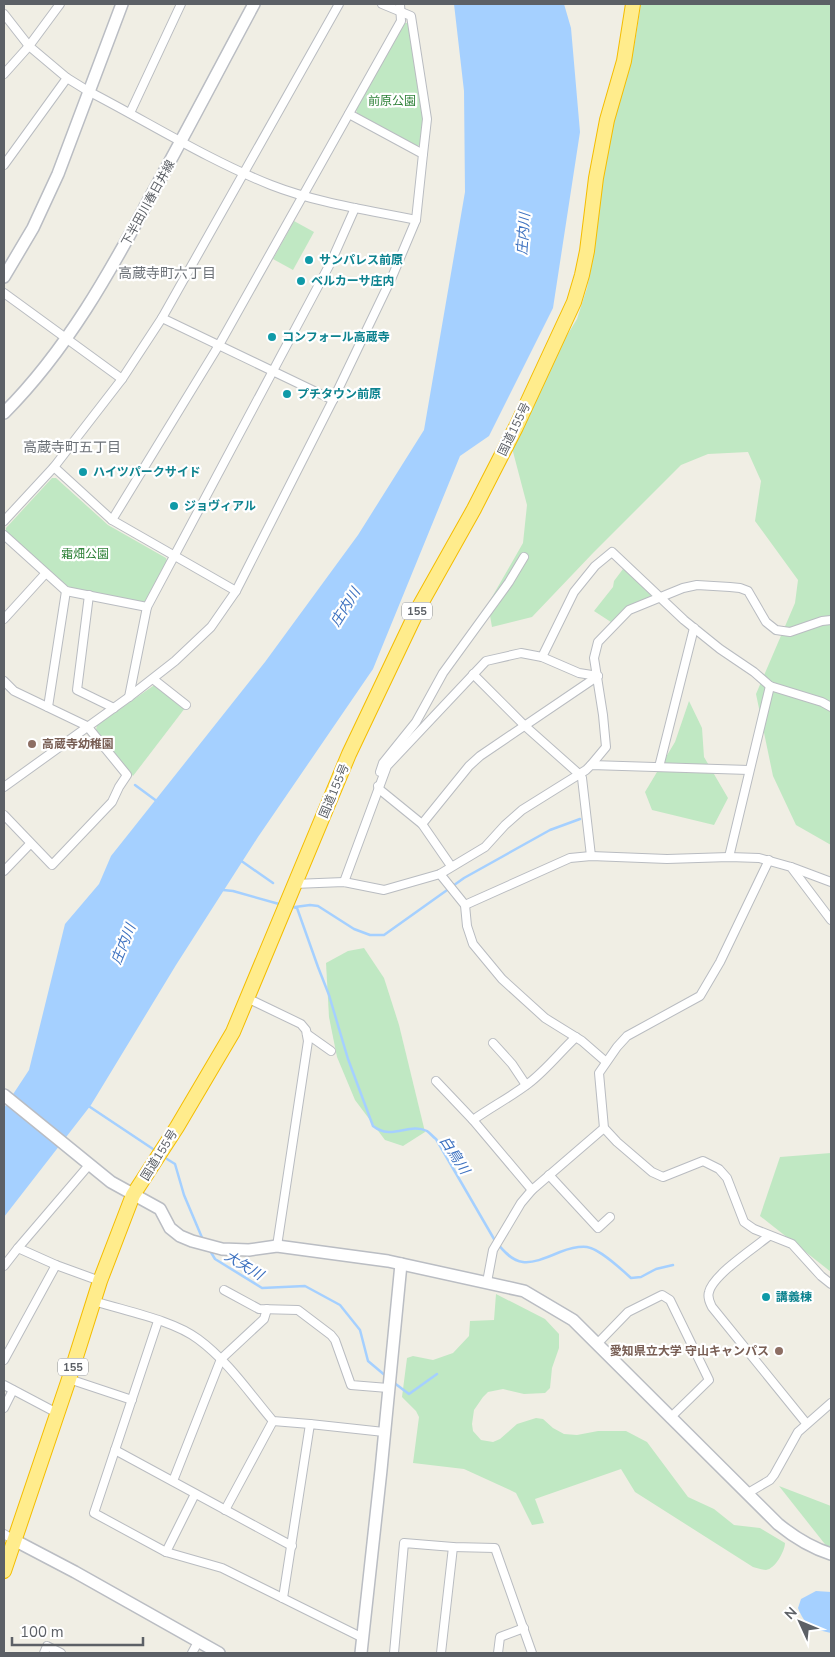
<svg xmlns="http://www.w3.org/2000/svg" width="835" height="1657" font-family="'Nunito Sans','Noto Sans JP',sans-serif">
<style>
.green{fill:#c0e8c3}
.water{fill:#a5d0ff}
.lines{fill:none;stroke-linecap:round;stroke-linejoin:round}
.stream{stroke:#a5d0ff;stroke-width:2.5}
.street-casing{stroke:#b9bcc1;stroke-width:10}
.secondary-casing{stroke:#babdc3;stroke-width:14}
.highway-casing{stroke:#f4bd00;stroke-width:16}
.street{stroke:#fff;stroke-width:8}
.secondary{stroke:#fff;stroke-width:11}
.highway{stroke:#ffec8c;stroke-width:14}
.culture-dot{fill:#0f9aa8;stroke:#fff;stroke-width:2}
.education-dot{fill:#8d6e63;stroke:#fff;stroke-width:2}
.labels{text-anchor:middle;stroke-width:4.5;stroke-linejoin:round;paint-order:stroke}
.shield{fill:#fff;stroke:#8d9094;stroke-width:1}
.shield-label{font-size:11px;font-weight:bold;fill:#5c6066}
.park-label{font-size:12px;fill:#30823a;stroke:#fff}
.street-label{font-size:12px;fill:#5c6066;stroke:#fff}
.culture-label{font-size:12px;font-weight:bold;fill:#0d838f;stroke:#fff;text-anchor:start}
.education-label{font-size:12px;font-weight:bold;fill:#785e54;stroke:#fff;text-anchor:start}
.water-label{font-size:14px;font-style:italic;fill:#3e72c0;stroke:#fff}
.neighbourhood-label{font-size:14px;fill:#6d7278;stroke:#fff}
</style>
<rect width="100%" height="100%" fill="#f0eee4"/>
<g class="green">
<polygon points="641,4 831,4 831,845 796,825 773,776 756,694 795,603 798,580 755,521 761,481 748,452 708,454 681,465 593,553 532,617 492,627 488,604 523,543 527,505 512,448 542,376 577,319 587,288 594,254 599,195 609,141 635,42"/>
<polygon points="404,23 408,23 423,118 421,145 417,146 357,114 356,109"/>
<polygon points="294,221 314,232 293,270 273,259"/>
<polygon points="52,478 56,478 108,525 166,558 167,561 147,600 143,603 68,589 6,531 6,528"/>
<polygon points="626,565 659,598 629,610 614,624 594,611 613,587 614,581"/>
<polygon points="153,686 157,686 185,708 133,776 96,730 97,725"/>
<polygon points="689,701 702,728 704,757 728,798 714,825 652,810 645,792 675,742"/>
<polygon points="364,948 384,978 399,1025 425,1132 403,1146 385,1140 355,1100 337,1057 329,1017 326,963 348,951"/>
<polygon points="831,1153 831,1272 760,1216 780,1157"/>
<path d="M496 1294 545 1319 559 1334V1348L552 1368 550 1388 545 1393 524 1394 503 1389 488 1392 483 1397 474 1410 472 1424 473 1431 481 1440 493 1442 500 1439 517 1424 536 1418 543 1419 553 1428 564 1434 577 1435 598 1431H626L647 1442 688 1497 714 1509 734 1525 760 1528 785 1543C785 1551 775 1569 766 1570 762 1570 757 1568 753 1567L635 1492 621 1469 535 1499 544 1523 532 1525 516 1493 510 1490 464 1469 413 1463 419 1417 416 1411 402 1397 407 1358 413 1356 433 1360 453 1353 469 1336 470 1321 494 1320Z"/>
<polygon points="779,1486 831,1506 831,1549 828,1548"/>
</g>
<g class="water">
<polygon points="454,4 564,4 571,28 580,132 553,308 489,436 460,456 373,669 258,837 176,965 91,1105 4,1217 4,1108 29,1070 65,924 99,884 111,856 265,662 358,535 424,430 465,192 464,91"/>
<path d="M816 1591 831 1592V1633C813 1629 805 1626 798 1608L801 1599Z"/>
</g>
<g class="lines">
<g class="stream">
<polyline points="135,785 158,802"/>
<polyline points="240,860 273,883"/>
<polyline points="223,890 233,891 279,904"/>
<path d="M293 907 297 908 318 967 329 995 348 1059 373 1126C392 1141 409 1122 427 1131 430 1133 433 1137 436 1139L494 1239C516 1269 527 1266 560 1252 568 1249 578 1246 587 1247 600 1249 621 1269 631 1278L641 1277 656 1269 673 1265"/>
<polyline points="295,907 310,905 318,906 354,929 370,935 384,935 464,878 550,830 580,819"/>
<polyline points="87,1105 153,1149"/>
<polyline points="167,1159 175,1164 184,1195 203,1240"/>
<polyline points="209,1249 215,1259 262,1288 305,1286 340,1305 360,1330 368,1361 387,1377"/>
<polyline points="393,1382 409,1394 437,1374"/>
</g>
<defs>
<g id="street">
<polyline points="382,4 411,16 427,119 423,154"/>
<path d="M4 14 29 46 67 78 88 91C148 122 208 160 271 185 317 203 368 210 416 220"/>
<polyline points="4,74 29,46 60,4"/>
<polyline points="130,113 181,4"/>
<polyline points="4,165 67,78"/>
<polyline points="4,293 122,379"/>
<polyline points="162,318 333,400"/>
<polyline points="54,467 112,520 236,591"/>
<polyline points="112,520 219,345 401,21 400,4"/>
<polyline points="4,521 54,467 122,379 162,318 339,4"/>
<polyline points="4,535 66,591 147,607"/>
<polyline points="89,595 77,690 114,708"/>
<polyline points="4,619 45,574"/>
<polyline points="542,657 574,592 595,566 612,552 684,620 720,649 754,672 770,686 822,702 831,707"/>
<polyline points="473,674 525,726 579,774 582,778 591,856"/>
<polyline points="153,679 186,705"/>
<polyline points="4,681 14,691 87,726 127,775 119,787 112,802 52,865 4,815"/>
<polyline points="129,697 147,607 331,262 355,208"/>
<polyline points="48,707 66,591"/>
<polyline points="591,765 606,747 603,715 594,658 598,642 629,610 683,588 697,585 730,587 740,588 748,591 766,622 776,630 790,632 822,621 831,620"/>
<polyline points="659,767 694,628"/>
<polyline points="380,772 383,763 416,722 443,673 509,582 524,557"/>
<polyline points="378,786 379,789 422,824 451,866"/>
<polyline points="4,787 129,697 175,661 211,627 236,591 333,400 392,277 416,220 423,154 349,114"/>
<polyline points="422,824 469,766 480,756 598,676"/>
<polyline points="729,857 770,686"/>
<polyline points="769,860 720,962 700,996 627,1036 617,1047 599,1073 604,1128 617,1142 652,1172 663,1177 703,1161 719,1169 727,1178 744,1222 754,1229 792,1244 821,1276 831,1284"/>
<polyline points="791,867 831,882"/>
<polyline points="4,871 30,844"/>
<polyline points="440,874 465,905 467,926 473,944 502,979 545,1018 582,1041 605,1061"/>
<polyline points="344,882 387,766 486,661 521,653 542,657 579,673 598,676"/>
<polyline points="294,884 344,882 384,890 440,874 485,847 505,825 522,810 586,770 591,765 749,770"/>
<polyline points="465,905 570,858 591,856 667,859 729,857 759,858 791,867 831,920"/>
<polyline points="247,998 301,1024 306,1030 308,1041 277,1246"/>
<polyline points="307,1034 331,1051"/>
<polyline points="493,1043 512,1064 526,1085"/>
<polyline points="436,1081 473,1120 532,1190"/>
<path d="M473 1120C491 1107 511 1097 529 1083 546 1070 560 1052 576 1037"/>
<polyline points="549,1175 598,1228 610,1217"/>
<path d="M769 1236C754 1248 713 1275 709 1292 707 1298 710 1303 712 1307L806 1423"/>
<polyline points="18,1248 89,1165"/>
<polyline points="4,1266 18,1248 56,1265 100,1281"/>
<polyline points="487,1282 493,1250 521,1203 532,1190 604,1128"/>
<polyline points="224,1290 259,1309 298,1310 331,1335 335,1340 351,1385 388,1388"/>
<path d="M94 1301C125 1311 173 1320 198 1339 228 1361 250 1394 273 1421L310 1424"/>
<polyline points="158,1321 94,1513 166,1552 222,1568 363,1638"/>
<polyline points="597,1344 628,1312 662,1295 670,1300 709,1380 670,1418"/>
<polyline points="4,1360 56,1265"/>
<polyline points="69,1379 132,1400"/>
<polyline points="4,1385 57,1413"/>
<polyline points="4,1408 13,1390"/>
<polyline points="115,1450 292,1546"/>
<polyline points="173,1481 221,1359 264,1319 267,1309"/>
<polyline points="748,1493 770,1480 774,1475 798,1432 831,1403"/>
<polyline points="225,1510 273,1421"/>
<polyline points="4,1534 14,1540"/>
<polyline points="166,1552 195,1494"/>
<polyline points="283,1598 310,1424 384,1432"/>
<polyline points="44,1653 47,1646 61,1653"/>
<polyline points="192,1653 198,1642"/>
<polyline points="394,1653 404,1543 453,1547 495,1548 532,1653"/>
<polyline points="441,1653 453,1547"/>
<polyline points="498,1653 500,1637 524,1628"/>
</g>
<g id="secondary">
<polyline points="4,277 33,228 58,174 122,4"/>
<path d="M4 413C67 350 110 272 152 194 187 131 220 67 254 4"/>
<path d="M4 1095 111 1182 160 1209 170 1228 180 1236 192 1241 222 1249 249 1250 277 1246 388 1261 524 1291 573 1320 778 1524C794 1537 812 1548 831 1554"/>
<polyline points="14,1540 75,1572 219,1653"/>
<polyline points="361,1653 381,1470 401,1264"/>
</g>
<polyline id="highway" points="4,1571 69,1379 100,1281 133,1195 177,1127 233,1032 349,754 419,607 474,509 516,427 574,302 582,275 587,251 596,178 607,120 624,61 633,4"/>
</defs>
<use href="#street" class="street-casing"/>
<use href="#secondary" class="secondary-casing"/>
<use href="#highway" class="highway-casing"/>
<use href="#street" class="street"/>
<use href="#secondary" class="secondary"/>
<use href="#highway" class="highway"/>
</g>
<g class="culture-dot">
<circle cx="309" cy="260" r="5"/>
<circle cx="301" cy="281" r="5"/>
<circle cx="272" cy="337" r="5"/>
<circle cx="287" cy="394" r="5"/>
<circle cx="83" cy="472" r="5"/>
<circle cx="174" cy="506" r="5"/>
<circle cx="766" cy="1297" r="5"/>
</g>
<g class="education-dot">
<circle cx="32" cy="744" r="5"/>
<circle cx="779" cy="1351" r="5"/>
</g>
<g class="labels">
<g class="shield">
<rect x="402" y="602.5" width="30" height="17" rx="4"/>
<rect x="58" y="1358.5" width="30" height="17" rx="4"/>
</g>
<g class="shield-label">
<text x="417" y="615">155</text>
<text x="73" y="1371">155</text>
</g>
<g class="park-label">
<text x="392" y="105">前原公園</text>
<text x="85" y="558">霜畑公園</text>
</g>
<g class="street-label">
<text transform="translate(148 203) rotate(-61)" y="4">下半田川春日井線</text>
<text transform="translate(514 429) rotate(-64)" y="4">国道155号</text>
<text transform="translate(334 791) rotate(-67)" y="4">国道155号</text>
<text transform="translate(159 1155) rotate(-58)" y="4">国道155号</text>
</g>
<g class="culture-label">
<text x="319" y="264">サンパレス前原</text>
<text x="311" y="285">ベルカーサ庄内</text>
<text x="282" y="341">コンフォール高蔵寺</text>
<text x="297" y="398">プチタウン前原</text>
<text x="93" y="476">ハイツパークサイド</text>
<text x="184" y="510">ジョヴィアル</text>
<text x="776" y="1301">講義棟</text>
</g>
<g class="education-label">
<text x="42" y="748">高蔵寺幼稚園</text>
<text x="769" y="1355" text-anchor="end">愛知県立大学 守山キャンパス</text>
</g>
<g class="water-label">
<text transform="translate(523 234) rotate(-86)" y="5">庄内川</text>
<text transform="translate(345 607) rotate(-58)" y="5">庄内川</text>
<text transform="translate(123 944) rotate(-68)" y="5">庄内川</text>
<text transform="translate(455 1155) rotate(57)" y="5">白鳥川</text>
<text transform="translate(244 1265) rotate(31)" y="5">大矢川</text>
</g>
<g class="neighbourhood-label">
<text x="167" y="278">高蔵寺町六丁目</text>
<text x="72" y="452">高蔵寺町五丁目</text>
</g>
</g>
<rect width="835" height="1657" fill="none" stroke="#5c6066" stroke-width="10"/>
<g transform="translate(800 1622) rotate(314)" stroke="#ffffff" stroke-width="4" paint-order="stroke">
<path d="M0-4L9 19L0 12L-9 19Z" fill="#5c6066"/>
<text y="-8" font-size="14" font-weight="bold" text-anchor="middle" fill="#5c6066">N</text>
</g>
<path d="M12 1637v8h131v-8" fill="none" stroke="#5c6066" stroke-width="2.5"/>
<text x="20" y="1637" font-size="15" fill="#5c6066" stroke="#ffffff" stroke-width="4" paint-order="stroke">100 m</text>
</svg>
